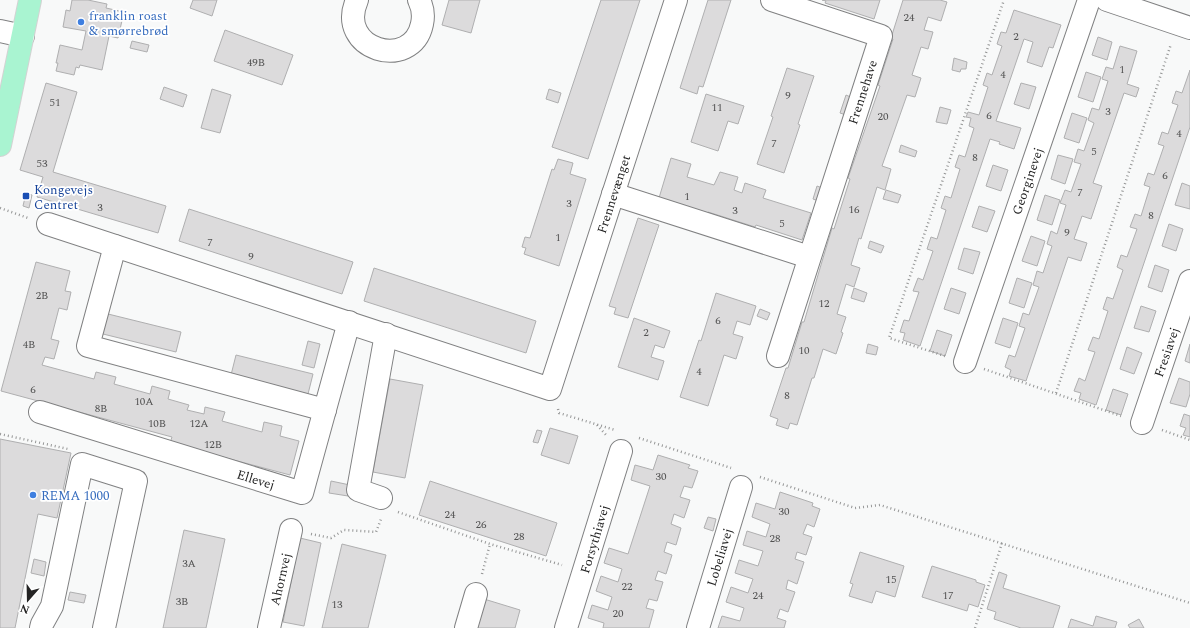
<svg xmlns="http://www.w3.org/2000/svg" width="1190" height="628" font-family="Spectral,serif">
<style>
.building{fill:#dcdbdc;stroke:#afafb0}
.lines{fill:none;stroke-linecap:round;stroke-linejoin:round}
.minor-casing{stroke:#808182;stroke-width:24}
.major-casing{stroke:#d3d3d3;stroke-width:24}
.path{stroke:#959696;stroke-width:2.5;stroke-dasharray:1 3;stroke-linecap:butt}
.minor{stroke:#fff;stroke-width:22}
.major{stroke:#a9f4d1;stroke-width:22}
.shop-dot{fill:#3f7fe0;stroke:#fff;stroke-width:1.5}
.transit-dot{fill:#1a4fb4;stroke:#fff;stroke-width:1.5}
.labels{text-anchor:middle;stroke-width:3.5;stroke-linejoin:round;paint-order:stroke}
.number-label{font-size:11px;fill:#525252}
.shop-label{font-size:13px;fill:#366cbe;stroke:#fff;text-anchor:start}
.street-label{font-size:13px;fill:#242424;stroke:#fff}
.transit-label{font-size:13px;fill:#164399;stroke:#fff;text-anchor:start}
</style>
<rect width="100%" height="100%" fill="#f8f9f9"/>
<g class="building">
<polygon points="72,0 88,0 107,4 106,8 124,12 118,38 109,36 102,70 80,65 79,68 76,67 74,75 56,71 58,63 56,63 60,45 82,50 86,31 63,27 66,10 70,11"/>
<polygon points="193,0 217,0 212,16 190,8"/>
<polygon points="449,0 480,0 471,33 442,25"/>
<polygon points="601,0 640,0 588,159 552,147"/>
<polygon points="708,0 731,0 703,87 699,86 697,94 680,88"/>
<polygon points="822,0 880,0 874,19 825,3 826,1"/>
<polygon points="903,0 940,0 947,2 941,21 928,17 924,30 933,32 928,49 921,47 912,75 921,78 915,97 907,95 882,166 891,169 885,190 877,187 861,239 859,238 851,265 860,268 854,287 846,284 837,314 846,317 841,332 843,333 836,354 823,349 814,378 812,378 797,425 790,423 788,429 776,425 778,419 770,416 786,368 788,368 802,322 804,322 832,228 834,229 850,179 848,178 880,86 878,85 893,39 891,38"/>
<polygon points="1014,10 1061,25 1053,48 1049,47 1042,67 1027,62 1033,42 1024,39 996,121 1021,128 1014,149 999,144 1000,142 990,139 920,346 903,340 905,333 900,332 904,320 909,321 919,292 913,291 918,278 923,280 933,251 927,249 931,237 937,239 946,210 941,208 945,196 951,198 960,169 955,167 959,155 965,157 974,128 969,126 971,118 966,117 968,112 979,115 988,87 983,85 987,73 992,75 1002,46 997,44 1001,32 1006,33"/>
<polygon points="225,30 293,55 282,85 214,61"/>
<polygon points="1098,37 1112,42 1107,60 1092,55"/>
<polygon points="132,41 149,45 147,52 130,48"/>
<polygon points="1120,46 1137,51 1127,84 1139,88 1136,97 1124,93 1093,183 1102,186 1091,219 1082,216 1074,239 1087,243 1081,261 1068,257 1026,381 1009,376 1011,370 1005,367 1009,355 1015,357 1025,328 1019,326 1023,313 1029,315 1039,287 1033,285 1037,271 1043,273 1052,246 1047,244 1051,231 1057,234 1066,205 1060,203 1065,190 1071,192 1081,164 1074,162 1078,149 1084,151 1094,123 1088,120 1092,108 1099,110 1108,81 1102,79 1106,67 1113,69"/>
<polygon points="954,58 967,62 966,69 961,69 960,72 952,70"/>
<polygon points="787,68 814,76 798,124 800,125 784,173 757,164 773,117 771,116"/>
<polygon points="1190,70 1190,127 1096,405 1079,399 1081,393 1074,391 1079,378 1085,381 1095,352 1088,350 1093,337 1099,339 1108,311 1103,309 1107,297 1113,299 1123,270 1117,267 1121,255 1127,257 1137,229 1130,227 1135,214 1141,216 1150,187 1144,185 1148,173 1154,175 1164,146 1158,144 1162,132 1168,134 1178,105 1172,103 1176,91 1182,93"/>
<polygon points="1086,72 1101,77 1093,102 1078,97"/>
<polygon points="46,83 77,92 53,172 166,206 158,233 37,197 43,177 20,170"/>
<polygon points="1021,83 1036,87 1029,109 1014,104"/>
<polygon points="164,87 187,95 183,107 160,99"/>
<polygon points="212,89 231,95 220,133 201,128"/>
<polygon points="549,89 561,93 558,103 546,99"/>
<polygon points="706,94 744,106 738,124 728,121 718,151 691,142"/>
<polygon points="846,95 855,99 849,116 840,113"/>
<polygon points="940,107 951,110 947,124 936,122"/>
<polygon points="1072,113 1087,118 1079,143 1064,138"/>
<polygon points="901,145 917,151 915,157 899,152"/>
<polygon points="1058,155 1073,159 1065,184 1051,179"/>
<polygon points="671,158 691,164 687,177 714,185 720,172 738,177 734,190 742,193 745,183 766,190 763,198 811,213 802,240 756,225 755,227 708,212 707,214 659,198"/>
<polygon points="558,159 573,163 570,174 586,179 559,266 524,254 526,248 522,247 525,237 530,238 552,169 554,170"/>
<polygon points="993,165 1008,170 1001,191 986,186"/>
<polygon points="1182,183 1190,186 1190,209 1175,205"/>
<polygon points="817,186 825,189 821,202 813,199"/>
<polygon points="886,190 901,195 898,203 883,199"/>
<polygon points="26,193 32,195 29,208 23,206"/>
<polygon points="1045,195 1060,200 1052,225 1037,220"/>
<polygon points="979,206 995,211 987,232 972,227"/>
<polygon points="189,209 353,262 342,294 179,241"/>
<polygon points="638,218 659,225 628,318 614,314 616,308 609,306"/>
<polygon points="1169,224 1183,229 1176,251 1162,246"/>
<polygon points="1031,236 1045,241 1037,266 1022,261"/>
<polygon points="870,241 884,246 881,253 868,248"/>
<polygon points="964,248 980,252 973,274 958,269"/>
<polygon points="36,262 70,271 65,291 71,292 67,310 59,308 51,339 59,341 54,359 45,357 42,365 94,379 96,372 116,377 114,384 150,394 152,386 170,391 168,399 189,405 187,410 204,414 205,407 225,412 222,421 262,432 264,422 282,426 280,436 299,441 290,475 170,443 172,437 1,391"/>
<polygon points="1155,265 1169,270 1162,292 1148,287"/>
<polygon points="374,268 536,321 526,353 364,301"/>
<polygon points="1017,278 1032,283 1024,308 1009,303"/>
<polygon points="854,288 867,293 864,302 851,298"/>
<polygon points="951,288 966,293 959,314 944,309"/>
<polygon points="716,293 756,306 750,325 737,321 733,334 743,337 736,359 724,355 708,406 680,397 699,340 701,341"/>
<polygon points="1141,306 1156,311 1149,332 1134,328"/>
<polygon points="760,309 770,313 767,320 757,316"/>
<polygon points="104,313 181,332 176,352 99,333"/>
<polygon points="634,318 670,331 664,348 655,345 651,357 664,361 658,380 618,367"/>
<polygon points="1003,318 1018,323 1010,348 995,343"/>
<polygon points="937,330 952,335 945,356 930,351"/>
<polygon points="308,341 320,344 314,368 302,365"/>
<polygon points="868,344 878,347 876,355 866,353"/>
<polygon points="1190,344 1190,363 1185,361"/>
<polygon points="1127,347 1142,353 1134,374 1120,369"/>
<polygon points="236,355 313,374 308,394 231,375"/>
<polygon points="1179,378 1190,382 1190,394 1186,407 1170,403"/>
<polygon points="390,379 423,385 405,478 373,472"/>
<polygon points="1113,389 1128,394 1121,415 1106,410"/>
<polygon points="1184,414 1190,416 1190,437 1183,435 1186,428 1180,426"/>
<polygon points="550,428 578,436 569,464 541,455"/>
<polygon points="537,430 542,431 538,443 533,442"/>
<polygon points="0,439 71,453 57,518 38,514 15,628 0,628"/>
<polygon points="658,455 690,465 688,468 698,471 692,488 684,486 680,497 690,500 684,518 674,514 671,524 681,528 676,545 667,542 664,552 672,555 666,574 658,571 655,580 663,582 657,601 649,599 646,608 654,610 649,628 603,628 604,623 588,618 592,605 608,610 612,597 596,591 601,576 618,582 622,569 604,563 609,548 628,554 650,486 631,480 635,465 653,470"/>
<polygon points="331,481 350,485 348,496 329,493"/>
<polygon points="430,481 557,523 546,556 419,515"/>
<polygon points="780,492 813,503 812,506 820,509 814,527 807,524 803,534 812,537 806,555 797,552 795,559 804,562 797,584 788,580 786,589 795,592 788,612 780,609 777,618 786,621 784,628 718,628 722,616 740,621 744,608 726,602 731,587 748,593 753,579 735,573 739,560 758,566 763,551 743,545 747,531 766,537 770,524 752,517 756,503 775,509"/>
<polygon points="708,517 716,519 713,531 704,528"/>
<polygon points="184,530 225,539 206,628 163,628"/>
<polygon points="300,538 321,543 304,626 283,622"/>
<polygon points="342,544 386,555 368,628 322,628"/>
<polygon points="860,552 904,566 895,597 876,591 872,603 849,596 853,584 850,583"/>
<polygon points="34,559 46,562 44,576 31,573"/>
<polygon points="932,566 976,580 976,582 985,585 978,607 969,604 967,611 922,597"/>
<polygon points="999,572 1007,575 1003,588 1060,606 1053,628 1021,628 994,619 996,612 987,609"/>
<polygon points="70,592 86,595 84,603 68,600"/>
<polygon points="484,599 520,610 515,628 475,628"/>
<polygon points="1096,616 1117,622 1115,628 1068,628 1071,619 1093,626"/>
<polygon points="1139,619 1144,628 1130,628 1128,625"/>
</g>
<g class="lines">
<defs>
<g id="minor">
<path d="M357 0C335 50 412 72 422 24 424 15 423 8 419 0"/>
<polyline points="772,0 881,36 778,356"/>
<polyline points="1107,0 1190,28"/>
<polyline points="0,31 23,36"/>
<polyline points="613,194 809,257"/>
<polyline points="48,224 550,389 676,0"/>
<polyline points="115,246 88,346 325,410"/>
<polyline points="965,362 1089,0"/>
<polyline points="40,412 302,493 349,322"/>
<polyline points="1142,423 1190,281"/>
<polyline points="381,498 358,490 386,334"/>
<polyline points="41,628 42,624 52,606 82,464 136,481 104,628"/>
<polyline points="269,628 291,530"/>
<polyline points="466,628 476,594"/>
<polyline points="566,628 621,451"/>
<polyline points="698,628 741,487"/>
</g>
<polyline id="major" points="0,145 30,0"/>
</defs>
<use href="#minor" class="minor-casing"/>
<use href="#major" class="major-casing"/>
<g class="path">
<polyline points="0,208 28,218"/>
<polyline points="945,356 889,338 1004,0"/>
<polyline points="984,369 1121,416"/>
<polyline points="1056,393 1171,44"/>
<polyline points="558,409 559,413 615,430"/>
<polyline points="597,425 607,436"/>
<polyline points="1162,430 1190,440"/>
<polyline points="0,434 68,449"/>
<polyline points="639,438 731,468"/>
<polyline points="760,477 855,508 880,505 1190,603"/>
<polyline points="398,512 490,544 562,565"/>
<polyline points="311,534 331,538 344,530 376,532 381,519"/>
<polyline points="482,574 490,544"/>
<polyline points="975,628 1002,543"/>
</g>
<use href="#minor" class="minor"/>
<use href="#major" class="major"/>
</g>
<g class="shop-dot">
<circle cx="81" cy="22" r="4"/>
<circle cx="33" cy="495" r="4"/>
</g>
<rect class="transit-dot" x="22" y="192" width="8" height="8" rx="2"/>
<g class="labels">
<g class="number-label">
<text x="909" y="21">24</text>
<text x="1016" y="40">2</text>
<text x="256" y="66">49B</text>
<text x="1122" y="73">1</text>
<text x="1003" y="78">4</text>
<text x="788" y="99">9</text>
<text x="55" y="106">51</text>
<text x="717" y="111">11</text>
<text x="1108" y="115">3</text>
<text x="989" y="119">6</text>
<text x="883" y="120">20</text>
<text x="1179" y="137">4</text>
<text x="774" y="147">7</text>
<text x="1094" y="155">5</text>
<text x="975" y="161">8</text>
<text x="42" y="167">53</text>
<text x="1165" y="179">6</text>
<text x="1080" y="196">7</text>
<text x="687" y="200">1</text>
<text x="569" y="207">3</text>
<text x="100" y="211">3</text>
<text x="854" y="213">16</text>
<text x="735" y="214">3</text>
<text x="1151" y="219">8</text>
<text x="782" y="227">5</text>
<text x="1067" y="236">9</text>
<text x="558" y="241">1</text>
<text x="210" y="246">7</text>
<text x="251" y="260">9</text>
<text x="42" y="299">2B</text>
<text x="824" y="307">12</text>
<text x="718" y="324">6</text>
<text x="646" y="336">2</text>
<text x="29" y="348">4B</text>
<text x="804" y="354">10</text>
<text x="699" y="375">4</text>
<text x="33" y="393">6</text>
<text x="787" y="399">8</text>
<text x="144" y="405">10A</text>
<text x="101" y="412">8B</text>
<text x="157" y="427">10B</text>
<text x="199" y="427">12A</text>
<text x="213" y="448">12B</text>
<text x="661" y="480">30</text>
<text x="784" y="515">30</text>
<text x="450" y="518">24</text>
<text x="481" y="528">26</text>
<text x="519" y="540">28</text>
<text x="775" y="542">28</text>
<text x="189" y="567">3A</text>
<text x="891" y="583">15</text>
<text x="627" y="590">22</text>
<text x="758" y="599">24</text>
<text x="948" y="599">17</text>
<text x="182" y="605">3B</text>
<text x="337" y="608">13</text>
<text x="618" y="617">20</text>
</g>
<g class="shop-label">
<text x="89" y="20">franklin roast<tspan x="89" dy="15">&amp; smørrebrød</tspan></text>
<text x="41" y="500">REMA 1000</text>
</g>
<g class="street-label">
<text transform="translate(862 92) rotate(-72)" y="5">Frennehave</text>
<text transform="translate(1027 181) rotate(-71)" y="5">Georginevej</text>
<text transform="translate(613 194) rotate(-72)" y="5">Frennevænget</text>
<text transform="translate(1166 352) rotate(-71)" y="5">Fresiavej</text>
<text transform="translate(256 479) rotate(17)" y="5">Ellevej</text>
<text transform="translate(594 539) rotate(-73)" y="5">Forsythiavej</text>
<text transform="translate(719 557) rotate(-73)" y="5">Lobeliavej</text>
<text transform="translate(280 579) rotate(-77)" y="5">Ahornvej</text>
</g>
<g class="transit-label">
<text x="34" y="194">Kongevejs<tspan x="34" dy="15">Centret</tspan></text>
</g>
</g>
<g transform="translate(28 600) rotate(200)" stroke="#ffffff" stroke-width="3" paint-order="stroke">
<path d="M0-3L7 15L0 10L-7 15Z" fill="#242424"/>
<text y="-6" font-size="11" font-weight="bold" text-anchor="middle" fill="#242424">N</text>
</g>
</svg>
